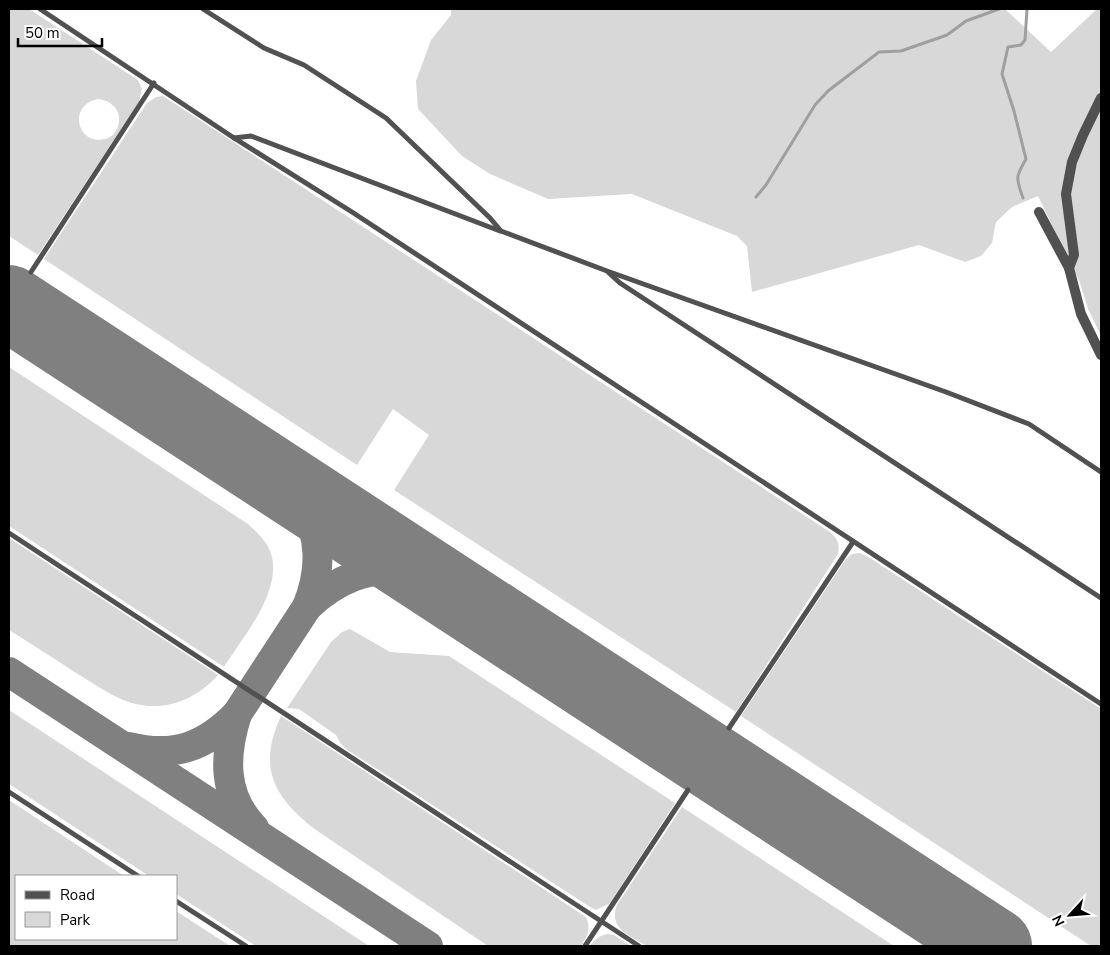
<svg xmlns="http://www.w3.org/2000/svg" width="1110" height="955" font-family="'Nunito Sans',sans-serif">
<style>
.green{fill:#d8d8d8;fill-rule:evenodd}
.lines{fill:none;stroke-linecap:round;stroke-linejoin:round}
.stream{stroke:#9f9f9f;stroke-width:3}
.taxiway{stroke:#808080;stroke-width:30}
.runway{stroke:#808080;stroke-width:76}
.service{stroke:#515151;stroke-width:5}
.minor{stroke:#515151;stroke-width:10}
</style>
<rect width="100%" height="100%" fill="#fff"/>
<g class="green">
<path d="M9 9H29L138 80 142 89 139 102 38 255 9 236ZM99 99C112 101 123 112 118 126 116 133 111 138 105 139 77 146 67 104 99 99Z"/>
<polygon points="451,9 1005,9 1051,52 1097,9 1101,9 1101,336 1088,309 1080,283 1038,196 1012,207 996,222 992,243 981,256 965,262 919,245 752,292 747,246 737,236 632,194 548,199 490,174 462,156 418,109 416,81 431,40 451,15"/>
<path d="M163 96 830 532C838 539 840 544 838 554L736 712 394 490 429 435 393 409 357 465 44 259 147 103 156 97Z"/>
<path d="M9 367 248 524C256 532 266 540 270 551 285 588 243 637 224 667L9 526Z"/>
<path d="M9 538 218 675C188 708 148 716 109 693 96 686 85 678 73 671 52 657 30 643 9 630Z"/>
<polygon points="860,553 870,558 1101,709 1101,946 1091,946 741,716 846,559 852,554"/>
<polygon points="350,629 390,652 449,656 675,803 610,903 596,910 590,907 346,749 341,744 336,735 299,709 287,708 331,642 342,632"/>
<polygon points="9,710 369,946 256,946 176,894 176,876 149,876 9,784"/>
<path d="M281 716 586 917C591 929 588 935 581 946H488L313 828C272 795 258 766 281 716Z"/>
<polygon points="9,800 124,876 16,876 16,939 176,939 176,911 230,946 9,946"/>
<path d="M682 807 894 946H647C630 936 608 929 617 905Z"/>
<path d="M607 934 614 935 631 946H590C595 939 599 936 607 934Z"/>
</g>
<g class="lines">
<g class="stream">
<polyline points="756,197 766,185 815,105 828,91 879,52 901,51 947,35 966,21 999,9"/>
<path d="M1023 198C1016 178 1015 178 1026 159L1014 111 1002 74 1008 47 1021 45 1025 40 1027 9"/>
</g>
<g class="taxiway">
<path d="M307 607C334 581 370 563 409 573 424 576 438 585 451 592"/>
<polyline points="9,672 428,946"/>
<path d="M237 714C224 755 222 795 254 828"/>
<path d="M129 747C174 758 205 747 237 714L307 607C321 573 323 535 301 503 294 493 283 484 273 476"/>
<polyline points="964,927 983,946"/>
</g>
<polyline class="runway" points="9,303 994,946"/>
<g class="service">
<polyline points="40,9 234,138 352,212 1101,704"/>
<polyline points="203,9 264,48 304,65 386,118 490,218 501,231 607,271 946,392 1029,424 1101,472"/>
<polyline points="234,138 251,136 500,231"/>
<polyline points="31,272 154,83"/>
<polyline points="609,273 620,283 1101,598"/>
<polyline points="9,533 639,946"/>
<polyline points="729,728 853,542"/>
<polyline points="9,792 138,876"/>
<polyline points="176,901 246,946"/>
<polyline points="585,946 688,790"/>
</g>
<g class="minor">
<polyline points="1039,212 1069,268 1081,314 1101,355"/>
<polyline points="1069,268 1074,255 1066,194 1072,162 1083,135 1101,98"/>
</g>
</g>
<rect width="1110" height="955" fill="none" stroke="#000000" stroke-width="20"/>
<rect x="15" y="875" width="162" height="65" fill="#ffffff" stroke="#999999"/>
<rect x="25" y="891" width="25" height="8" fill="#515151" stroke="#999999"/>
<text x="60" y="900" font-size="15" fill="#000000">Road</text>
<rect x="25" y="912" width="25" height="15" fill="#d8d8d8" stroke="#999999"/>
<text x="60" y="925" font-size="15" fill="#000000">Park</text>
<g transform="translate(1070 915) rotate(244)" stroke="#ffffff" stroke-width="4" paint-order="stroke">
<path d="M0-4L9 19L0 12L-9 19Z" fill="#000000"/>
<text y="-8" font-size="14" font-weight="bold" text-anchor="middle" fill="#000000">N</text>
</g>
<path d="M18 38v8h84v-8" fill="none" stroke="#000000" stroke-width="2.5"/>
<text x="25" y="38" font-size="15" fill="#000000" stroke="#ffffff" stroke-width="4" paint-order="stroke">50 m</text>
</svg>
